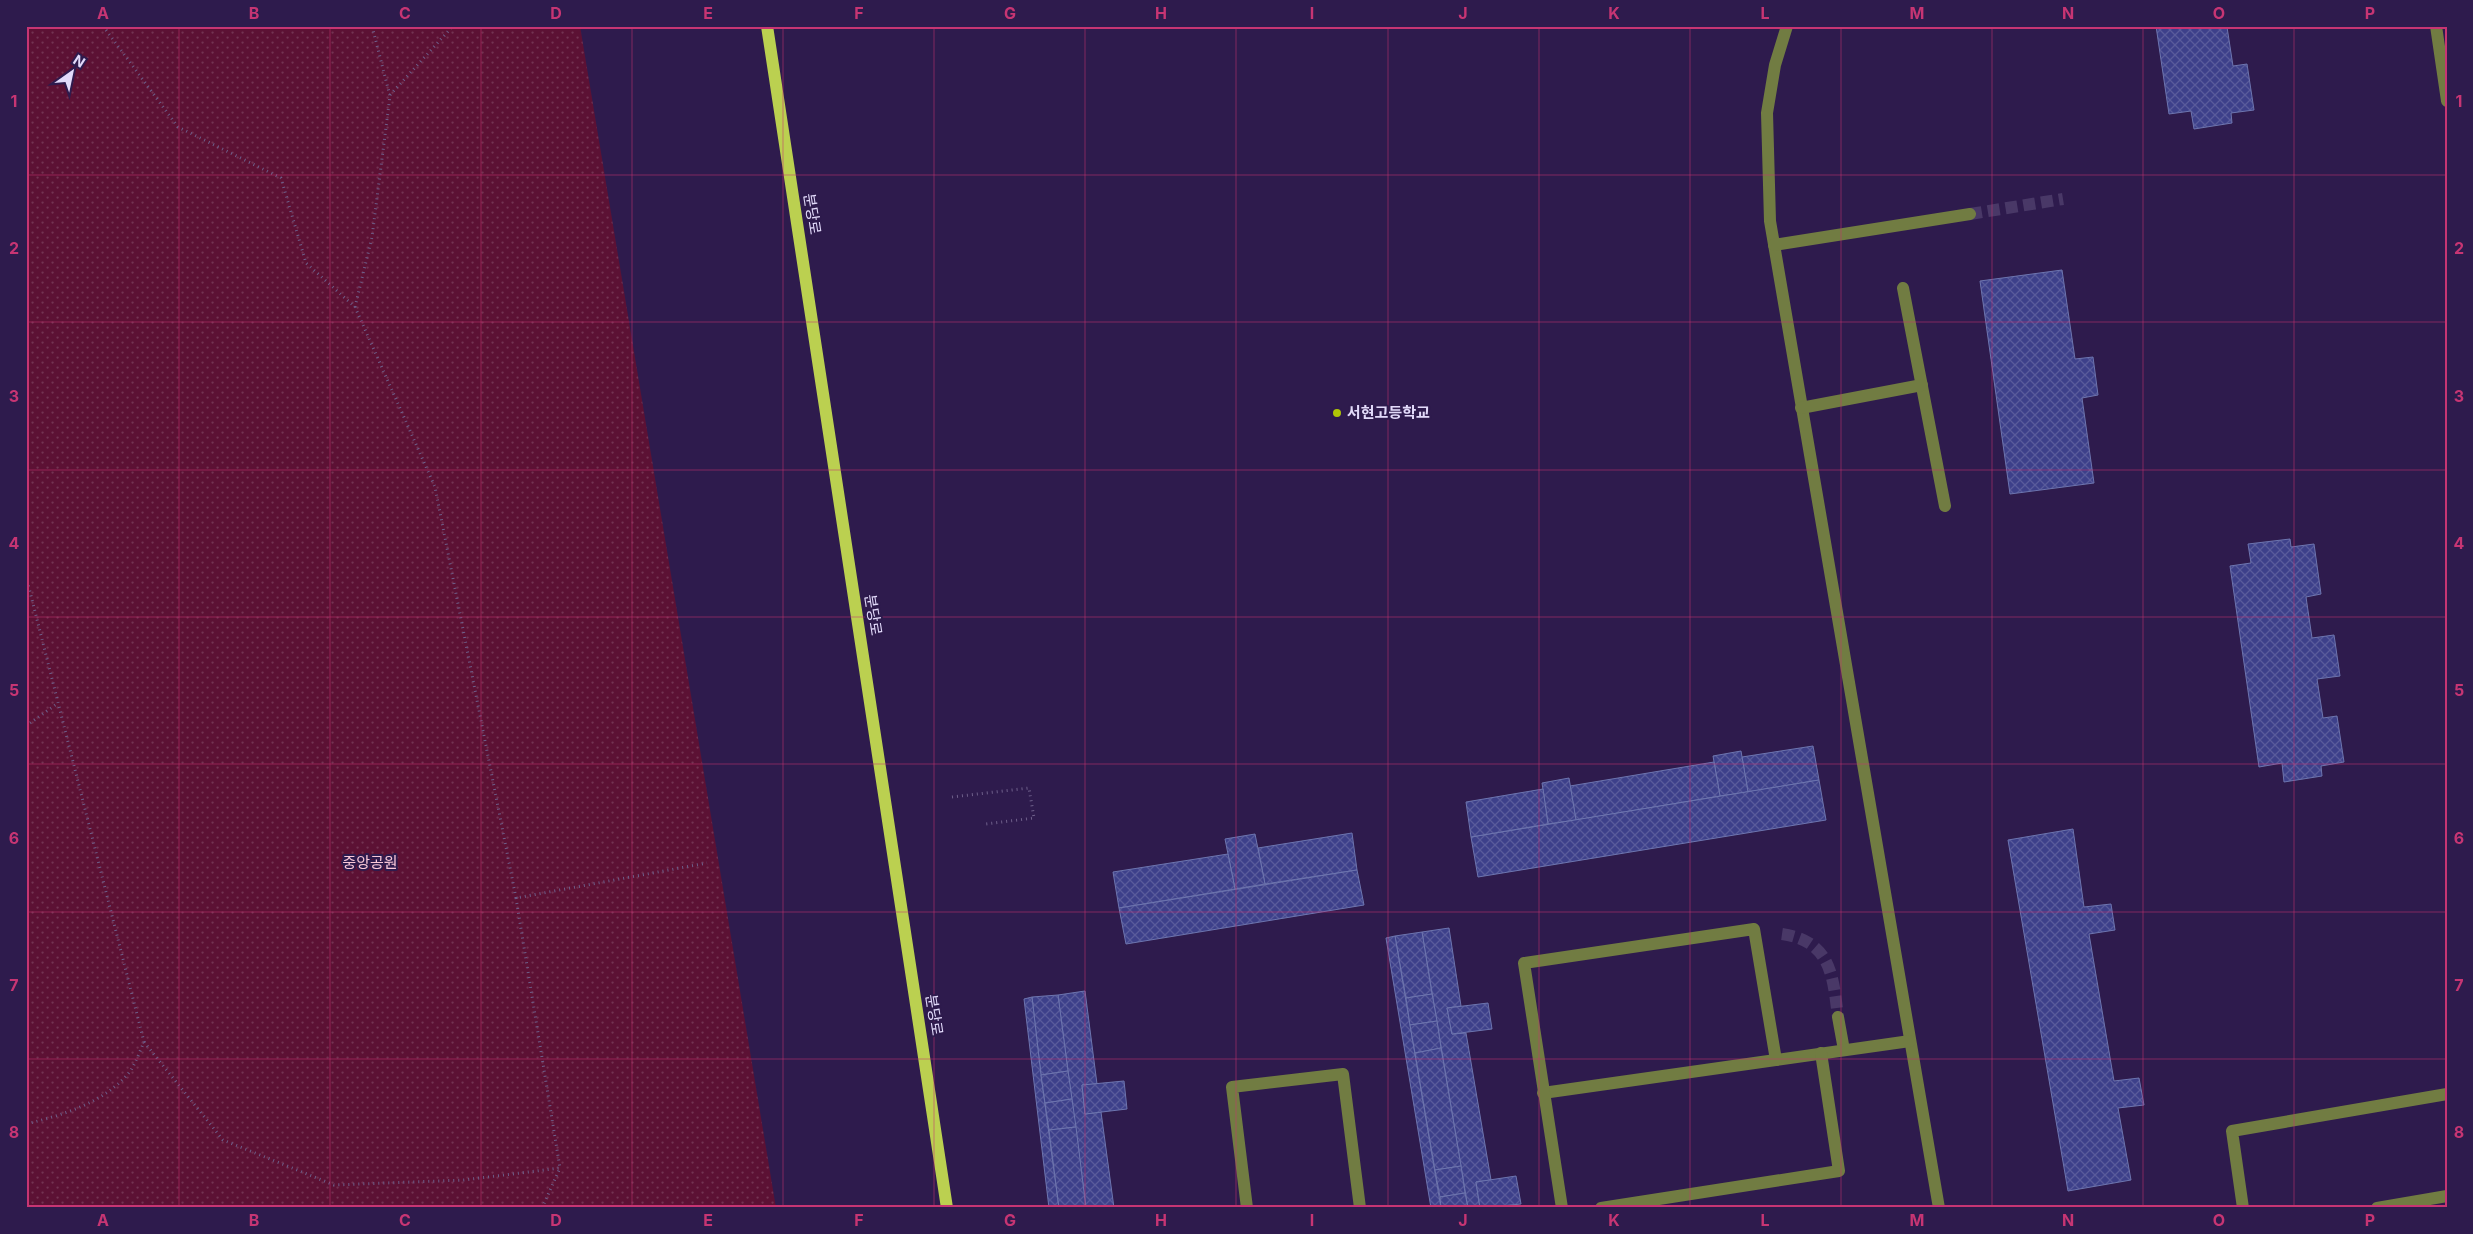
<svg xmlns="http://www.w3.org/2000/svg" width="2473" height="1234" font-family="Inter,'Noto Sans KR',sans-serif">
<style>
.park{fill:url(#park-dots)}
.building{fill:url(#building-cross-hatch);stroke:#6d75af}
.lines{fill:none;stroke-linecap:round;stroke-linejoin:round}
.minor-tunnel{stroke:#493867;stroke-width:12;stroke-dasharray:12 6;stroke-linecap:butt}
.path{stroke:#6e5f8a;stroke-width:3;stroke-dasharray:1 4;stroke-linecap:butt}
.minor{stroke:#717c42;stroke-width:12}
.major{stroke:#bbd050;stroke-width:12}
.grid{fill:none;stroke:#c73573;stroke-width:1;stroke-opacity:0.55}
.poi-dot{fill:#afc506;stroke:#2e1b4d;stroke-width:2}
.labels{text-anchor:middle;stroke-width:4;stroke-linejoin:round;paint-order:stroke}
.street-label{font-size:15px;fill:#e2dafa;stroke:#2e1b4d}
.poi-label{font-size:15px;font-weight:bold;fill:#e2dafa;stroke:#2e1b4d;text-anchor:start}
.park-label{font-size:15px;fill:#fac8d8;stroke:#2e1b4d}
.neatline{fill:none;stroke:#c73573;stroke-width:2}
.grid-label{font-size:16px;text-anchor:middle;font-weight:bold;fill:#c73573}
</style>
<defs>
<pattern id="park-dots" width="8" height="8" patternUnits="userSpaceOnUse" patternTransform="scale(1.25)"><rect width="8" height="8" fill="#5c1134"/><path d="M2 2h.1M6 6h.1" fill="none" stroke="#733352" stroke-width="1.8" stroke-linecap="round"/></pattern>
<pattern id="building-cross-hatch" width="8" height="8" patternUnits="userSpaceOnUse" patternTransform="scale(1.25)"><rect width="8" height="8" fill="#3d408a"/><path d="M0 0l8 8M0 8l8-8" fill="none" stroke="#595b9b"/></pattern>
</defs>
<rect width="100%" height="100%" fill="#2e1b4d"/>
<polygon class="park" points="26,26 580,26 776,1208 26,1208"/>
<g class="building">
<polygon points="2156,26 2230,26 2227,27 2233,66 2247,64 2254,110 2231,113 2232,123 2194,129 2191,111 2169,114"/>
<polygon points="2062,270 2075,359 2093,357 2098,395 2082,398 2094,483 2010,494 1980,281"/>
<polygon points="2290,539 2291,547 2314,544 2321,594 2306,597 2312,638 2334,635 2340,676 2317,679 2323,718 2337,716 2344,762 2321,766 2322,776 2284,782 2282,763 2259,767 2230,566 2251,563 2248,544"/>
<polygon points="1813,746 1819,780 1748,792 1742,757"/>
<polygon points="1741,751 1748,792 1720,796 1713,756"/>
<polygon points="1714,762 1720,796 1576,820 1570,786"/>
<polygon points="1569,778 1576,820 1548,824 1542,783"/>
<polygon points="1819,780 1826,820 1478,877 1471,837"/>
<polygon points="1543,789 1548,824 1471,837 1466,802"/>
<polygon points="2073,829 2084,907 2111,904 2115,930 2089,934 2114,1081 2139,1078 2144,1105 2118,1108 2131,1180 2068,1191 2008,840"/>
<polygon points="1352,833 1357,870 1265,884 1258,848"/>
<polygon points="1255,834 1265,884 1235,889 1225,839"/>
<polygon points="1228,854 1235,889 1119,908 1113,872"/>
<polygon points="1357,870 1364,905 1126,944 1119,908"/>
<polygon points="1449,928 1461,1006 1447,1008 1452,1034 1466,1033 1491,1180 1476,1182 1480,1208 1468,1208 1422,932"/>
<polygon points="1422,932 1432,994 1406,998 1395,936"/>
<polygon points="1395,936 1410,1025 1441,1208 1431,1208 1386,938"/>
<polygon points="1085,991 1097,1084 1082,1085 1085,1114 1101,1112 1114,1208 1086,1208 1058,995"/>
<polygon points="1432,994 1437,1021 1410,1025 1406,998"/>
<polygon points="1058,995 1068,1071 1041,1075 1032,997"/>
<polygon points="1032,997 1041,1075 1059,1208 1049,1208 1024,999"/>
<polygon points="1488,1003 1492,1029 1452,1034 1447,1008"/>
<polygon points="1437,1021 1441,1048 1415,1053 1410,1025"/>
<polygon points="1441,1048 1461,1166 1435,1170 1415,1053"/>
<polygon points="1068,1071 1072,1099 1045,1103 1041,1075"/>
<polygon points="1124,1081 1127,1109 1085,1114 1082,1085"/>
<polygon points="1072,1099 1076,1127 1049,1130 1045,1103"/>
<polygon points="1076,1127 1086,1208 1059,1208 1049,1130"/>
<polygon points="1461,1166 1465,1193 1440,1197 1435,1170"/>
<polygon points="1516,1176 1521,1204 1480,1208 1476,1182"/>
<polygon points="1465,1193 1468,1208 1441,1208 1440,1197"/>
</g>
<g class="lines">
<g class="minor-tunnel">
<polyline points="1970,214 2063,199"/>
<path d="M1782 934C1831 941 1833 976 1838 1017"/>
</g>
<g class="path">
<polyline points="103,26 178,127 281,178 306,263 355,307 435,487 516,898"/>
<polyline points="390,95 453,26"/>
<polyline points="355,307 372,237 390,96 372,26"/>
<path d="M26 576 144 1042C140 1051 136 1062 131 1070 107 1102 63 1115 26 1124"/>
<polyline points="26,726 58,703"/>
<polyline points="952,797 1029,788 1034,818 986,824"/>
<polyline points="144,1042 223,1140 334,1185 464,1180 560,1168 516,898 707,863"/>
<polyline points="542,1208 560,1168"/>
</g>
<g class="minor">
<polyline points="1787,26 1775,65 1767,113 1770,221 1939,1208"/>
<polyline points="2436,26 2447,101"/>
<polyline points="1774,245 1970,214"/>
<polyline points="1903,288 1945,506"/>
<polyline points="1801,408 1922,385"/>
<polyline points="1838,1017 1844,1050"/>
<polyline points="1543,1093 1910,1041"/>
<polyline points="1247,1208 1232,1087 1343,1074 1360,1208"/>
<polyline points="1562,1208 1524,963 1754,929 1776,1060"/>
<polyline points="1601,1208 1839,1171 1821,1053"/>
<polyline points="2243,1208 2232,1131 2447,1094"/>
<polyline points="2377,1208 2447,1196"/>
</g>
<polyline class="major" points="767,26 947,1208"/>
</g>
<path class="grid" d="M179 26V1208M330 26V1208M481 26V1208M632 26V1208M783 26V1208M934 26V1208M1085 26V1208M1236 26V1208M1388 26V1208M1539 26V1208M1690 26V1208M1841 26V1208M1992 26V1208M2143 26V1208M2294 26V1208M26 175H2447M26 322H2447M26 470H2447M26 617H2447M26 764H2447M26 912H2447M26 1059H2447"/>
<circle class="poi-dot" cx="1337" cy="413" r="5"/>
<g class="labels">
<g class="street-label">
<text transform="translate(812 214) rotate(81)" y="5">분당로</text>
<text transform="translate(873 615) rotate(81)" y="5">분당로</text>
<text transform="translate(934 1015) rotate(81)" y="5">분당로</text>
</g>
<g class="poi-label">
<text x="1347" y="418">서현고등학교</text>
</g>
<g class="park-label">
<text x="370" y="868">중앙공원</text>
</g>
</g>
<rect width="2473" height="1234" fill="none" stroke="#2e1b4d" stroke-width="55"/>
<g transform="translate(72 72) rotate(33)" stroke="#2e1b4d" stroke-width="4" paint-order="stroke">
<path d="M0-4L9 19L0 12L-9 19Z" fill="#e2dafa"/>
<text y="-8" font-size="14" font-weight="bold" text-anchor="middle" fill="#e2dafa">N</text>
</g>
<rect x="28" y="28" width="2418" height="1178" class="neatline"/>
<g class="grid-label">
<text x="103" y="19">A</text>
<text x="254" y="19">B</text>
<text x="405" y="19">C</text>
<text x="556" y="19">D</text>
<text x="708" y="19">E</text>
<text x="859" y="19">F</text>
<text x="1010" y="19">G</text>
<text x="1161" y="19">H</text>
<text x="1312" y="19">I</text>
<text x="1463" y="19">J</text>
<text x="1614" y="19">K</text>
<text x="1765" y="19">L</text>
<text x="1917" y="19">M</text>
<text x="2068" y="19">N</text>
<text x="2219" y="19">O</text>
<text x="2370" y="19">P</text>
<text x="14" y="107">1</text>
<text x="2459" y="107">1</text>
<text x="14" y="254">2</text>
<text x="2459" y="254">2</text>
<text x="14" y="402">3</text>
<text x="2459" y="402">3</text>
<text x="14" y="549">4</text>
<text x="2459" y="549">4</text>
<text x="14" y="696">5</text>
<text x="2459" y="696">5</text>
<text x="14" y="844">6</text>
<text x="2459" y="844">6</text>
<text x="14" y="991">7</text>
<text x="2459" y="991">7</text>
<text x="14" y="1138">8</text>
<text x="2459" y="1138">8</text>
<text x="103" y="1226">A</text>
<text x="254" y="1226">B</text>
<text x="405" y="1226">C</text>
<text x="556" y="1226">D</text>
<text x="708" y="1226">E</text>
<text x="859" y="1226">F</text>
<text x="1010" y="1226">G</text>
<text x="1161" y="1226">H</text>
<text x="1312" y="1226">I</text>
<text x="1463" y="1226">J</text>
<text x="1614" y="1226">K</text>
<text x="1765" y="1226">L</text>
<text x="1917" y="1226">M</text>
<text x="2068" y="1226">N</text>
<text x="2219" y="1226">O</text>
<text x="2370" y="1226">P</text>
</g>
</svg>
